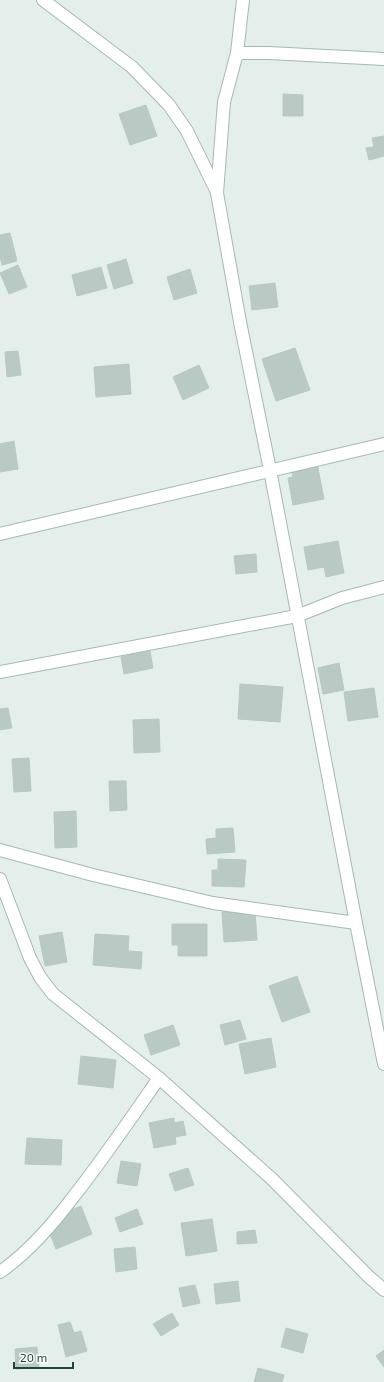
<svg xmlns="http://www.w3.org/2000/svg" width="384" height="1382" font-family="'Exo 2',sans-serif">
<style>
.building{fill:#b9cac4;stroke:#b6c9c2}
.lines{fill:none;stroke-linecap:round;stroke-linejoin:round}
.minor-casing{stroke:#a6b8b3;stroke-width:14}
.tertiary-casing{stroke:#a6b8b3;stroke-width:14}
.minor{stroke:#fff;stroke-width:12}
.tertiary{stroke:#fff;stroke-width:12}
</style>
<rect width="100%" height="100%" fill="#e4efeb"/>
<g class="building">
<polygon points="283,94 303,95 303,116 283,116"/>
<polygon points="146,105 157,136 130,145 119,114"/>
<polygon points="384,136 384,156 369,160 366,148 374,147 372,138"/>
<polygon points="10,233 17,261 2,265 0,256 0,235"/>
<polygon points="126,259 133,283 114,289 107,265"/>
<polygon points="18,265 27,287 9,294 0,273"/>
<polygon points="101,267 107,288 77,296 72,275"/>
<polygon points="190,269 197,293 174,300 167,277"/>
<polygon points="275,283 278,307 252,310 249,286"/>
<polygon points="295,348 310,390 276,401 262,359"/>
<polygon points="18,351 21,375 7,377 5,352"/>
<polygon points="129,364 131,394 96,397 94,367"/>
<polygon points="199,365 209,388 183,400 173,377"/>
<polygon points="14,441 18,469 0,472 0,444"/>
<polygon points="317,463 324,499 293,505 288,478 293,477 291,468"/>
<polygon points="338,541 344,573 326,577 324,567 308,570 304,547"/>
<polygon points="256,554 257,572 236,574 234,556"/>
<polygon points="150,651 153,668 124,674 121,657"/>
<polygon points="339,663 344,690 323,694 318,668"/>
<polygon points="240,684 283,687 280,722 238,719"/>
<polygon points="374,688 378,717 348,721 344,692"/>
<polygon points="8,708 12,728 0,730 0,709"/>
<polygon points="159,719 160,752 134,753 133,720"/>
<polygon points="29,758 31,791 14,792 12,759"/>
<polygon points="109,781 126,781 127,810 110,811"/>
<polygon points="76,811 77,847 55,848 54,812"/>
<polygon points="233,828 235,852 207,854 206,839 216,838 216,829"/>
<polygon points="218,859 246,860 244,887 212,886 212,870 218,870"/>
<polygon points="255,910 257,940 224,942 222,912"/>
<polygon points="172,924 207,924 207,956 178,956 178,945 172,945"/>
<polygon points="62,932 67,962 45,966 39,936"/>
<polygon points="95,934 129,936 128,951 142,952 141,969 93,965"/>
<polygon points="297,976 310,1012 282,1022 269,986"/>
<polygon points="240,1020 246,1039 225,1045 220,1025"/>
<polygon points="173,1025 180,1045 151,1055 144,1035"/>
<polygon points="271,1038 276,1067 245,1074 239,1044"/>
<polygon points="81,1056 116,1060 113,1088 78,1084"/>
<polygon points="174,1118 174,1123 183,1121 186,1135 175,1137 176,1144 154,1148 149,1123"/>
<polygon points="27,1138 62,1140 61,1165 25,1164"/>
<polygon points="121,1161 141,1164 137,1186 117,1183"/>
<polygon points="188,1168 194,1185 175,1191 169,1174"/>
<polygon points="81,1206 92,1234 56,1249 45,1221"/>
<polygon points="137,1209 143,1224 120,1232 115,1218"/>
<polygon points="212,1219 217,1251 186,1256 181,1223"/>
<polygon points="255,1230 257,1243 237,1244 237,1232"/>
<polygon points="135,1247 137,1269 116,1272 114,1249"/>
<polygon points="238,1281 240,1301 216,1304 214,1284"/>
<polygon points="195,1285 200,1303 183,1307 179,1288"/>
<polygon points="172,1313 179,1325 161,1336 153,1324"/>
<polygon points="70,1322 74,1333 81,1331 87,1351 66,1357 58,1325"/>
<polygon points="286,1328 308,1334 303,1353 281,1347"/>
<polygon points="37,1347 39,1367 16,1369 15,1349"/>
<polygon points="384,1350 384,1367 376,1356"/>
<polygon points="258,1368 284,1375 282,1382 254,1382"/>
</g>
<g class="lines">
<defs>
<g id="minor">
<polyline points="43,0 132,67 169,105 187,131 217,192"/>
<polyline points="243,0 237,53 224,102 217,193 240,322 270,470 356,923 384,1064"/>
<polyline points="237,53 269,53 384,59"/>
<polyline points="0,672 297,616 342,598 384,587"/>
<polyline points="0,850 93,875 213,903 356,923"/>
<polyline points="0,879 30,958 40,977 53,994 159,1078 272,1179 368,1276 384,1290"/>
<path d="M0 1272C29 1252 53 1224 74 1196 104 1158 131 1118 159 1078"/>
</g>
<polyline id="tertiary" points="0,534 384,444"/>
</defs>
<use href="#minor" class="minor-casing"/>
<use href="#tertiary" class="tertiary-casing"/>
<use href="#minor" class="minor"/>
<use href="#tertiary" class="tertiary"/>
</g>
<path d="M14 1362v6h59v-6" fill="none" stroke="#22423b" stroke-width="2"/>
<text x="20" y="1362" font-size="12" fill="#22423b" stroke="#f5fbf8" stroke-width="3" paint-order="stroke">20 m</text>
</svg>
